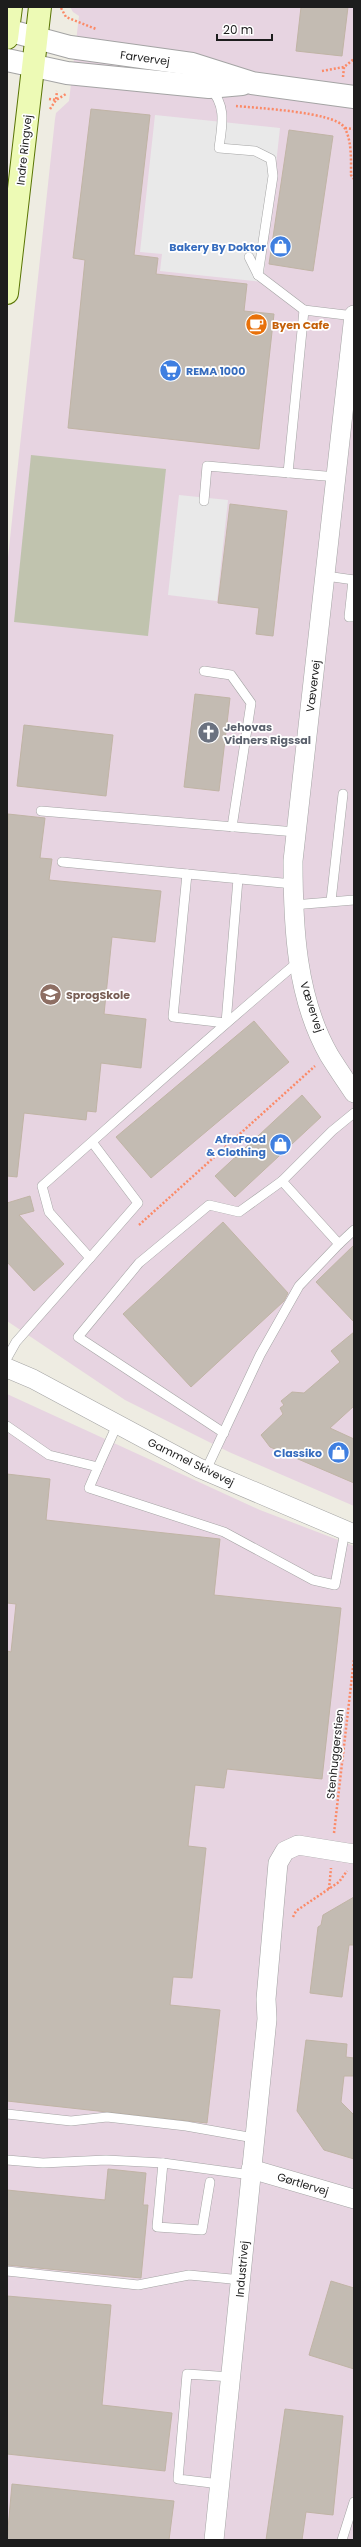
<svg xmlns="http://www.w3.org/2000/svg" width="361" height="2547" font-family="Poppins,sans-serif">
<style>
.industrial{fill:#e7d4e1}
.construction{fill:#c0c3ae}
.parking{fill:#e9e9e9}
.building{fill:#c3bbb2;stroke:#c0b4a5}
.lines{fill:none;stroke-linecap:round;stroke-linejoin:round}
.service-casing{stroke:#a4a4a4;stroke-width:10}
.minor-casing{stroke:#a4a4a4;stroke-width:20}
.tertiary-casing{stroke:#a4a4a4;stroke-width:24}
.secondary-casing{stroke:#597404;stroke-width:24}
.path{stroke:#fb8a67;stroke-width:2.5;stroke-dasharray:2 2;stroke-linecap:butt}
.service{stroke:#fff;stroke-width:9}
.minor{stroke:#fff;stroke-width:19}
.tertiary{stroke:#fff;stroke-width:22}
.secondary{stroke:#edfab5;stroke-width:22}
.labels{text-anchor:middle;stroke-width:3.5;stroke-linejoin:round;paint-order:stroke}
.street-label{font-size:11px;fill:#1d1d1d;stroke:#fff}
.shop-label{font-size:11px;font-weight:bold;fill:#366cbe;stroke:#fff;text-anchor:end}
.food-label{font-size:11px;font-weight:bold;fill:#c56008;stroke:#fff;text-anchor:start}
.worship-label{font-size:11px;font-weight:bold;fill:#5b616d;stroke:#fff;text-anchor:start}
.education-label{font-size:11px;font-weight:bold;fill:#785e54;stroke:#fff;text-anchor:start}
</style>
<rect width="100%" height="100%" fill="#eeece2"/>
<g class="industrial">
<polygon points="70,7 354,7 354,1506 229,1452 125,1400 7,1321 7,567 55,119 56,113 69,101 79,16 73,12"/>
<polygon points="7,1394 260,1510 354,1546 354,2540 7,2540"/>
</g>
<polygon class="construction" points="31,455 166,469 148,636 14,622"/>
<g class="parking">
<polygon points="155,115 280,128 263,282 160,271 162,254 140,252"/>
<polygon points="179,495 228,500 217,601 168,595"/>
</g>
<g class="building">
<polygon points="301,7 348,7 342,56 296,51"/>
<polygon points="91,109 150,115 134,255 158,258 156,274 247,284 244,311 274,314 259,449 68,428 85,260 73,258"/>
<polygon points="289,130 333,136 313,271 269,264"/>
<polygon points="230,504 287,511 273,636 256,634 259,608 218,603"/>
<polygon points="195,694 230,698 219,791 184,787"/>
<polygon points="24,725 113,735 106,796 17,786"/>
<polygon points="8,814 45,818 40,858 52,859 49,880 161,891 155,942 112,937 104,1014 146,1019 141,1068 101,1063 96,1112 87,1111 86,1120 24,1113 17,1177 7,1176"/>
<polygon points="254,1021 289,1062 151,1178 116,1137"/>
<polygon points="302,1095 321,1117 235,1197 215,1176"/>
<polygon points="30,1196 34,1211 19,1215 64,1264 34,1291 7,1262 7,1203"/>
<polygon points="223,1222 288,1293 284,1301 191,1387 123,1314"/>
<polygon points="354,1245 354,1322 316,1282"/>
<polygon points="354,1332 354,1406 330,1428 354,1439 354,1483 270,1447 261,1435 283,1414 280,1408 284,1405 281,1401 292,1392 304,1393 340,1362 331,1351"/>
<polygon points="7,1474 50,1479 46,1520 220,1539 214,1595 341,1608 322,1779 227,1769 224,1788 195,1785 188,1846 206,1848 192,1978 173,1977 170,2005 220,2010 207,2123 7,2101 7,1651 11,1652 16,1604 7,1603"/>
<polygon points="354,1897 354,1945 349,1945 342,1997 310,1993 318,1927 321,1925 323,1915"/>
<polygon points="306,2040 347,2044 346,2057 354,2058 354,2076 344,2076 341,2102 354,2115 354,2159 324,2150 297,2111"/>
<polygon points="108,2169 146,2173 143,2205 148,2205 141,2278 7,2265 7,2190 105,2200"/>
<polygon points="331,2281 354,2288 354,2369 309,2355"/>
<polygon points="7,2296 111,2305 102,2405 172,2413 165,2471 7,2454"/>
<polygon points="285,2409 343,2416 333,2515 306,2512 302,2540 266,2540"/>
<polygon points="12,2484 174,2501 169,2540 7,2540"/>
</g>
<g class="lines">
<defs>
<g id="service">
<path d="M210 88C227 106 222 125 219 148L255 151 271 159 273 176 258 275"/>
<polyline points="249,257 258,275 304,310"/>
<polyline points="288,473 304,310 354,316"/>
<polyline points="204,501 207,466 337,477"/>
<polyline points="326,576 354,580"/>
<polyline points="353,580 349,617 354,617"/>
<polyline points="204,671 231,675 251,703 232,827"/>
<polyline points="41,811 296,832"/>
<polyline points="62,862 293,884"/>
<polyline points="187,874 173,1017 226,1023 238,879"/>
<polyline points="331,901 343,794"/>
<polyline points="293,905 354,900"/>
<polyline points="354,1113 332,1131 282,1181 339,1244 354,1230"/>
<path d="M92 1142 138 1203 90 1258 49 1212 42 1186C127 1111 211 1035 298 962"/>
<polyline points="7,1358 16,1342 90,1258"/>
<polyline points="7,1426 49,1455 98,1467 89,1488 224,1532 313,1580 335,1585 345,1531"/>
<polyline points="224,1433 78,1337 139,1263 209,1205 239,1212 282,1181"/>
<polyline points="98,1467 117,1425"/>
<polyline points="206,1470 260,1355 299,1286 339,1244"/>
<polyline points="7,2114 71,2121 107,2117 186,2126 254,2138"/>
<polyline points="7,2160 43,2163 106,2160 163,2163 251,2175"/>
<polyline points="163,2163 157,2227 202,2230 210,2182"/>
<polyline points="7,2271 138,2285 189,2275 242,2280"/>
<polyline points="220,2484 178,2479 187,2374 231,2377"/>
<polyline points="342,2540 354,2502"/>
</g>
<g id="minor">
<path d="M354 315 293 861C293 926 296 997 329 1055 337 1068 346 1081 354 1093"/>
<polyline points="7,1368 33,1379 199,1468 354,1534"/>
<polyline points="251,2169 354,2199"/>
<polyline points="214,2540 267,2019 266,1999 278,1863 285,1851 298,1845 354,1854"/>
</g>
<g id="tertiary">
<polyline points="7,30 70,47 192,64 252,83 354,97"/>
<polyline points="7,60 67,73 209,87 242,84"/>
</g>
<g id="secondary">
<polyline points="7,38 11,7"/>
<polyline points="7,293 40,7"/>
</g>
</defs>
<use href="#service" class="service-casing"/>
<use href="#minor" class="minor-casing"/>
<use href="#tertiary" class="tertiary-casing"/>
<use href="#secondary" class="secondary-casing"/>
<g class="path">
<polyline points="61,8 66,17 96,29"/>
<polyline points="322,71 344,67 354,59"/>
<polyline points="343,77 344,67"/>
<polyline points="49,99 56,100 57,91"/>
<path d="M236 106C256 108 334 112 344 127 352 139 351 161 351 175L354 179"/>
<polyline points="50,109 56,100 66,94"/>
<polyline points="345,128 354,129"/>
<polyline points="139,1225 315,1066"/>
<polyline points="334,1833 354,1659"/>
<polyline points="329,1889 331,1868"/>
<polyline points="293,1917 296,1911 339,1882 347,1871"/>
</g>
<use href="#service" class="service"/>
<use href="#minor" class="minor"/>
<use href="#tertiary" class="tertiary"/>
<use href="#secondary" class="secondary"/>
</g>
<defs>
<symbol id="shop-disc" viewBox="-11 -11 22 22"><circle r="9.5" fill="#3f7fe0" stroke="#fff"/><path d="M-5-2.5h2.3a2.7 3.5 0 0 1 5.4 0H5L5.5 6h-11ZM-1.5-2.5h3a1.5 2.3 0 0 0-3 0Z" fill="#fff"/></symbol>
<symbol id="cafe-disc" viewBox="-11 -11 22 22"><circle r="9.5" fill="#e8710a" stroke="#fff"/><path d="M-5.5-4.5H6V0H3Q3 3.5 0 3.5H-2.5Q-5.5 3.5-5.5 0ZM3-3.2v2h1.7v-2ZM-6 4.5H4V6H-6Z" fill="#fff"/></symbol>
<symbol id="supermarket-disc" viewBox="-11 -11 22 22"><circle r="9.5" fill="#3f7fe0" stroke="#fff"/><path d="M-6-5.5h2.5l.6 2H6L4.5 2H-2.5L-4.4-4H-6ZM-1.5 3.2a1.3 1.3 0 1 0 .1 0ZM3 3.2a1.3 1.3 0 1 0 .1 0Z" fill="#fff"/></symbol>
<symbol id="church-disc" viewBox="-11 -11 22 22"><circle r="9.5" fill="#6b7280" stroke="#fff"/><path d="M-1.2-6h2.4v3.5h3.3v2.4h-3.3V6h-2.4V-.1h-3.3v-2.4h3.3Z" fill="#fff"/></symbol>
<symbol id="school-disc" viewBox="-11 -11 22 22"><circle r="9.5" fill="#8d6e63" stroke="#fff"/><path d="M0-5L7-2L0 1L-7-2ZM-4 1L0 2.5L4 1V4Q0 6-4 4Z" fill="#fff"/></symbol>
</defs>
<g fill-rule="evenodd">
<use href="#shop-disc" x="268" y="234" width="25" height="25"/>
<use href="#cafe-disc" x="244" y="312" width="25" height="25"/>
<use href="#supermarket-disc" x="158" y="358" width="25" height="25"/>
<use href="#church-disc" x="196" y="720" width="25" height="25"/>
<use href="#school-disc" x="38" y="982" width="25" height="25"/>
<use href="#shop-disc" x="268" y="1132" width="25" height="25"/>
<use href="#shop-disc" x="326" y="1440" width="25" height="25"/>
</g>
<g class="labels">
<g class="street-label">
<text transform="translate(145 58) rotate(8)" y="4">Farvervej</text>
<text transform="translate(24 150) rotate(-84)" y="4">Indre Ringvej</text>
<text transform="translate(313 686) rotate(-83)" y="4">Vævervej</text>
<text transform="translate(312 1007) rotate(72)" y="4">Vævervej</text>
<text transform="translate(191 1462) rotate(26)" y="4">Gammel Skivevej</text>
<text transform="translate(335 1754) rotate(-84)" y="4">Stenhuggerstien</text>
<text transform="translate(303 2184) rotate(17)" y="4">Gørtlervej</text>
<text transform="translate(242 2269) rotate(-85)" y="4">Industrivej</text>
</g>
<g class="shop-label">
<text x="266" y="251">Bakery By Doktor</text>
<text x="186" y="375" text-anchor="start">REMA 1000</text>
<text x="266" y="1143">AfroFood<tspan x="266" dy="13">&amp; Clothing</tspan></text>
<text x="322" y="1457">Classiko</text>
</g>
<g class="food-label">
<text x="272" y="329">Byen Cafe</text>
</g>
<g class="worship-label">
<text x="224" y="731">Jehovas<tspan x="224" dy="13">Vidners Rigssal</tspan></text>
</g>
<g class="education-label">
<text x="66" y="999">SprogSkole</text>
</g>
</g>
<rect width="361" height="2547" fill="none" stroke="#1d1d1d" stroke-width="16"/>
<path d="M217 34v6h55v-6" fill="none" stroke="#1d1d1d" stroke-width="2"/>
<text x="223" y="34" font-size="12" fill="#1d1d1d" stroke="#ffffff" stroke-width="3" paint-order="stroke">20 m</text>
</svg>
